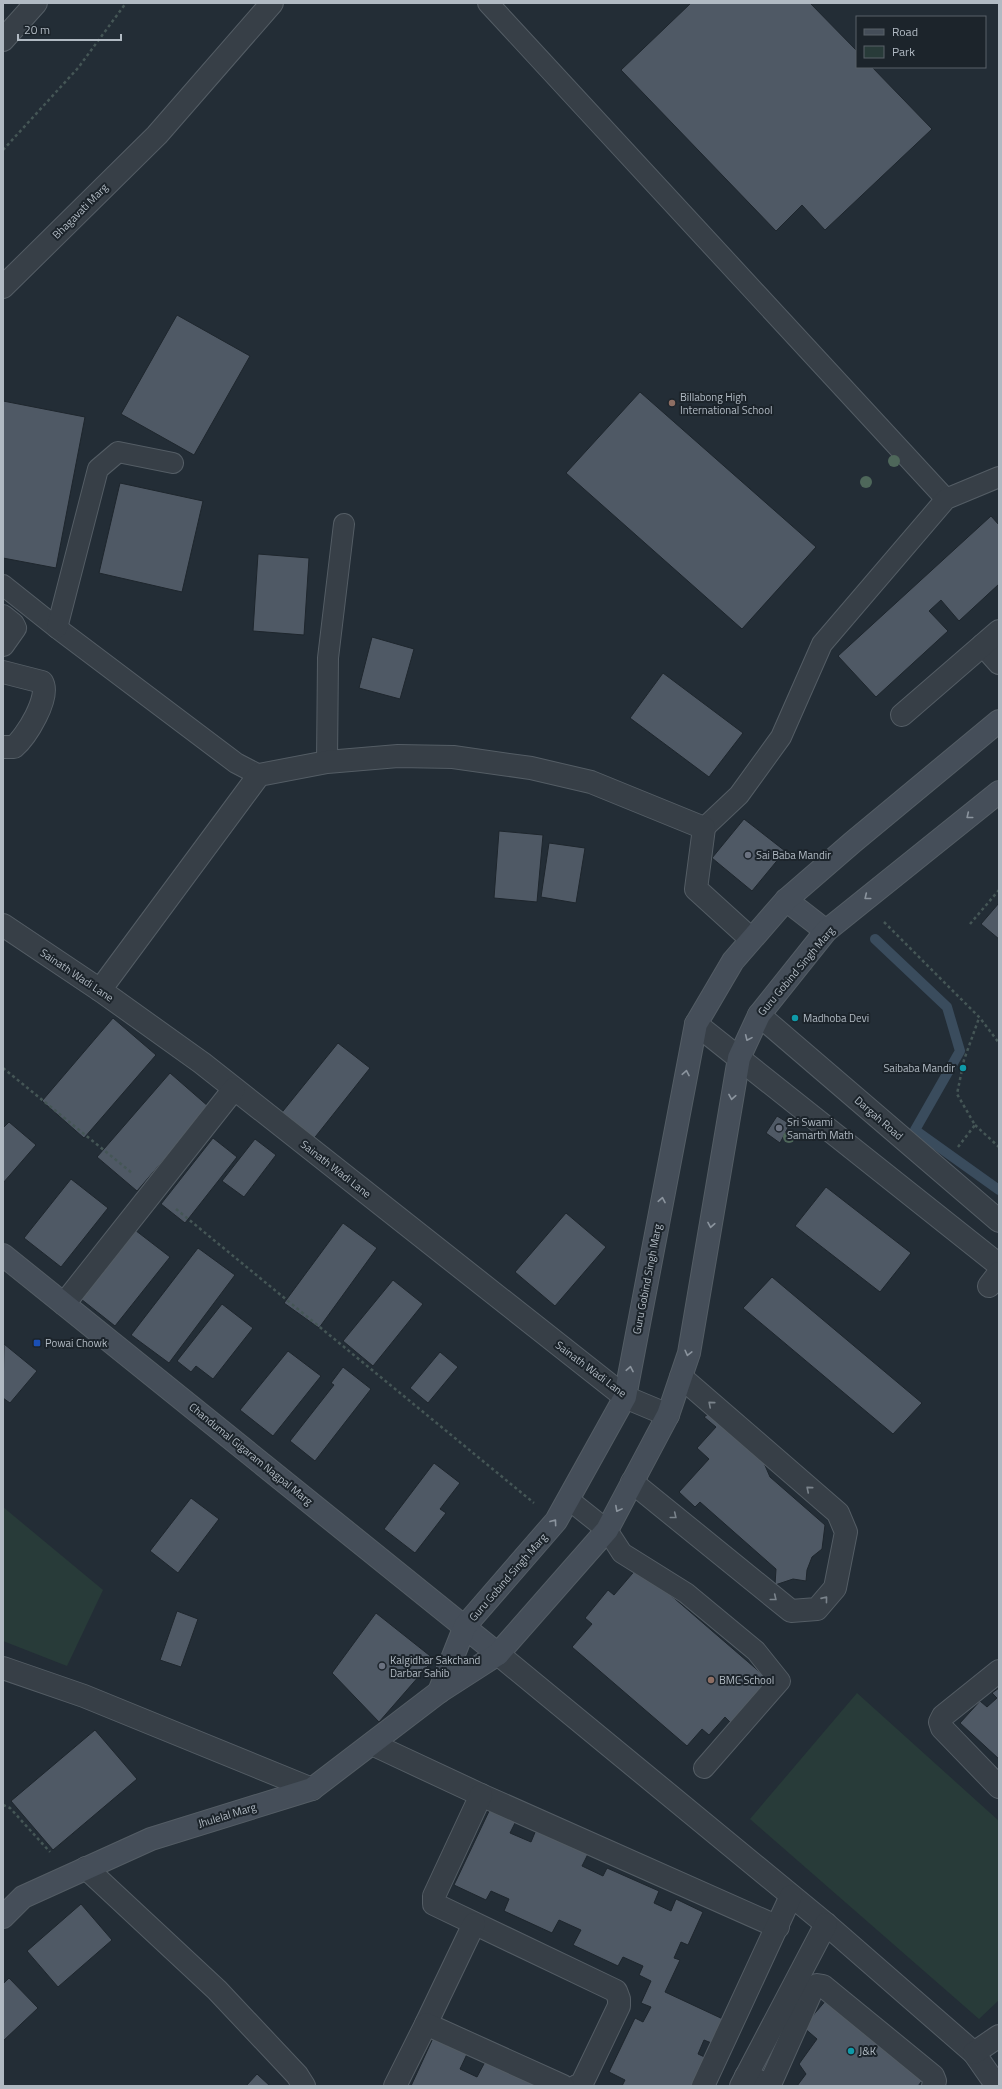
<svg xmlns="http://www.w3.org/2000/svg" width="1002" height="2089" font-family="'Titillium Web',sans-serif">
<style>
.green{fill:#283b39}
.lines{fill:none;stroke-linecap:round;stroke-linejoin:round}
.stream{stroke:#3a4c5d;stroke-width:10}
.building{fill:#4f5965;stroke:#1e262d}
.lane-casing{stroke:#545d65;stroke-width:22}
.street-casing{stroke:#545d65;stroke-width:24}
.secondary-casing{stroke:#545d65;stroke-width:24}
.path{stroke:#455656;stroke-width:2.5;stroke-dasharray:3 3;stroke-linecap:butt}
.lane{stroke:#373f47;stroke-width:20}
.street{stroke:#373f47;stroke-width:22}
.secondary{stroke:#454e59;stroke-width:22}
.tree{fill:#4e675a}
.oneway{stroke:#8b949e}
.oneway2{stroke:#7a838b}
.education-dot{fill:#8d6e63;stroke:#1c242b;stroke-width:1.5}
.worship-dot{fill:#6b7280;stroke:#1c242b;stroke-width:1.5}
.culture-dot{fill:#0f9aa8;stroke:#1c242b;stroke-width:1.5}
.transit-dot{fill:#1a4fb4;stroke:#1c242b;stroke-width:1.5}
.labels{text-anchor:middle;stroke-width:4;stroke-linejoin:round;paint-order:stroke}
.street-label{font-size:11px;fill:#b1bac3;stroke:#1c242b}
.poi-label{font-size:11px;fill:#b1bac3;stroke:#1c242b;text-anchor:start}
</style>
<rect width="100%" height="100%" fill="#232d36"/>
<g class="green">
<polygon points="3,1507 103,1590 67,1666 3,1641"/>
<polygon points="857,1693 999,1821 999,2000 979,2019 750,1819"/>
</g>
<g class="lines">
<polyline class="stream" points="875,939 947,1007 960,1051 915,1130 999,1190"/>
</g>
<g class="building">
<polygon points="691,3 810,3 857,51 857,67 872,67 932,129 825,230 802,205 776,231 621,70"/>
<polygon points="177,315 250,356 194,455 121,414"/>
<polygon points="640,392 816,547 742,629 566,473"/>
<polygon points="3,401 85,417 56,568 3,558"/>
<polygon points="120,483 203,501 182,592 99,573"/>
<polygon points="991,516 999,525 999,584 959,621 941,600 929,611 948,631 876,697 838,656"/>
<polygon points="258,554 309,558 304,635 253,631"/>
<polygon points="372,637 414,649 400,699 359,688"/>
<polygon points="663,673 743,733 709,777 630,718"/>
<polygon points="744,819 785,851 752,891 712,858"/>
<polygon points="499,831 543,835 537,902 494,898"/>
<polygon points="549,843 585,848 576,903 541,897"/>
<polygon points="999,903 999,939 981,924"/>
<polygon points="113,1018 156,1055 84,1138 42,1101"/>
<polygon points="338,1043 370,1068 312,1141 279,1116"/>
<polygon points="170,1073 209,1107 137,1191 97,1157"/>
<polygon points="777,1116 790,1124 780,1143 766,1133"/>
<polygon points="9,1122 36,1145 3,1183 3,1128"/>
<polygon points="213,1138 237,1157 185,1223 161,1204"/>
<polygon points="255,1139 276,1155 244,1197 222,1181"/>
<polygon points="71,1179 108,1208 61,1267 24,1238"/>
<polygon points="826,1187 911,1253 880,1292 795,1226"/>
<polygon points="566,1213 606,1247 555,1306 515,1272"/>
<polygon points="343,1223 377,1248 319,1328 284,1303"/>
<polygon points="135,1230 170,1257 115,1326 81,1299"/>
<polygon points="198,1248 235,1275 169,1363 131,1335"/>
<polygon points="772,1277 922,1403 893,1434 743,1308"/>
<polygon points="393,1280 423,1304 373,1366 343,1341"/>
<polygon points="222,1304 253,1328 213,1379 196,1366 191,1372 177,1361"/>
<polygon points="4,1344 37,1371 10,1403 3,1398"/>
<polygon points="288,1351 321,1376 273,1436 240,1410"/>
<polygon points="440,1352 458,1367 428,1403 410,1388"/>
<polygon points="343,1367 371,1389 315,1461 290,1441 334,1385 331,1383"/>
<polygon points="711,1412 764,1463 770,1477 825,1525 822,1549 812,1557 807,1570 806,1581 793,1579 775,1585 776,1569 700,1502 695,1507 679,1492 709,1459 697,1448 716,1427 704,1417"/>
<polygon points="434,1463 460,1483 440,1509 446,1513 415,1553 384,1529"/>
<polygon points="191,1498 219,1519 178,1573 150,1551"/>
<polygon points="638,1567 769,1680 731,1723 725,1717 709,1735 702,1729 687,1746 572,1647 592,1624 585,1618 608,1590 614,1595"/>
<polygon points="177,1611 198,1619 181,1667 160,1660"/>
<polygon points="376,1613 434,1659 379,1722 332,1673"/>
<polygon points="999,1688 999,1759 960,1723 980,1701 987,1707 997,1698 992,1693"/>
<polygon points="95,1730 137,1779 53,1850 11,1801"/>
<polygon points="491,1807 517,1819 510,1833 531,1842 536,1830 588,1854 582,1866 603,1876 607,1868 659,1891 654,1903 671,1911 676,1899 703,1912 688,1945 681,1942 674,1958 680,1960 665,1992 725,2020 714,2044 704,2040 698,2054 709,2059 696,2086 622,2086 625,2080 609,2072 635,2018 643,2022 651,2007 641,2003 651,1981 639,1975 643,1966 623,1957 618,1966 573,1945 581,1930 559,1920 552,1933 504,1911 509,1899 491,1891 486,1900 454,1885"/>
<polygon points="81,1904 112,1940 58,1987 27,1951"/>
<polygon points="9,1978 38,2008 3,2041 3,1984"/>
<polygon points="828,1998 925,2077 918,2086 797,2086 806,2074 799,2064 817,2039 803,2027"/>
<polygon points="434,2036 468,2052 460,2069 477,2077 486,2060 541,2086 411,2086"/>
<polygon points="257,2074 270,2086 246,2086"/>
</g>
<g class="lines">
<defs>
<g id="lane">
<polyline points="488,3 946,499"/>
<polyline points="3,585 57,628 236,763 259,775"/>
<polyline points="57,628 98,469 118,452 173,463"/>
<polyline points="327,762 328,658 344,524"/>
<polyline points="704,828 739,795 781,737 822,644 946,499 999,477"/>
<polyline points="568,1499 607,1530 622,1553 686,1593 756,1651 780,1681 704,1768"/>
</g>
<g id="street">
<polyline points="3,40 36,3"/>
<polyline points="3,287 157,135 272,3"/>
<polyline points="3,616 13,624 15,628 3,645"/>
<polyline points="983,645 999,663"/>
<path d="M3 672 42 682C51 697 26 737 14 747H3"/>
<polyline points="902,715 999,631"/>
<polyline points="3,925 100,990 202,1063 625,1397 668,1415"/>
<polyline points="100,990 259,775 327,762 398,756 453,757 531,768 591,782 704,828 696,889 751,939"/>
<polyline points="759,1015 999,1221"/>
<polyline points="696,1024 999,1265"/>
<polyline points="989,1286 999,1273"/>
<polyline points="64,1304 234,1089"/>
<polyline points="632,1482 791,1611 817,1609 835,1588 846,1532 838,1513 681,1377"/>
<polyline points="498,1654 826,1924 974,2053 997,2086"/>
<polyline points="3,1668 84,1696 312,1789"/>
<polyline points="999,1671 943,1716 940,1722 942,1728 999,1787"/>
<polyline points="372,1744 481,1795 778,1927"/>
<polyline points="481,1795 434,1896 434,1904 616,1991 619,1999 619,2006 585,2077 581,2085 577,2086"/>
<polyline points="86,1868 217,1990 297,2075 304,2086"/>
<polyline points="426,2024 474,1924"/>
<polyline points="974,2053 999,2036"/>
<polyline points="746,2076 766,2084 771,2082 813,1988 817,1985 823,1986 933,2076 935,2081 933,2086"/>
<polyline points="395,2086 426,2024 563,2086"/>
<polyline points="703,2086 791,1896"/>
<polyline points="741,2086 826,1924"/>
</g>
<g id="secondary">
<polyline points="786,900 826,931"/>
<polyline points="3,1255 498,1654"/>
<polyline points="439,1692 465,1626 556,1521 625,1397 696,1024 733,961 786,900 853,842 999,721"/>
<polyline points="3,1917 23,1897 151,1839 312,1789 439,1692 498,1654 607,1530 668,1415 689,1353 739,1058 759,1015 826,931 999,792"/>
</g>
</defs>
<use href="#lane" class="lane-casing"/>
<use href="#street" class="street-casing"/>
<use href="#secondary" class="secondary-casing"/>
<g class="path">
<polyline points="3,150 78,68 126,3"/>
<polyline points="884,922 980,1018 999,1043"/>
<polyline points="970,924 999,890"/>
<polyline points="3,1068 132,1173"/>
<polyline points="975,1125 999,1147"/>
<polyline points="958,1147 975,1125 957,1094 964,1060 979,1018"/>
<polyline points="176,1209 534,1503"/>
<polyline points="3,1805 10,1808 50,1852"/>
</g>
<use href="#lane" class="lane"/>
<use href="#street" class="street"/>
<use href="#secondary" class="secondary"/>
</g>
<g class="tree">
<circle cx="894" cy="461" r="6"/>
<circle cx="866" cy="482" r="6"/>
<circle cx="789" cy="1137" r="6"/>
</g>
<defs><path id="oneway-chevron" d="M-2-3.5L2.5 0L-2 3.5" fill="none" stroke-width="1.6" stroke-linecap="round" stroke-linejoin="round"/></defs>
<g class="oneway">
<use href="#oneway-chevron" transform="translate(969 816) rotate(141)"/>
<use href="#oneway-chevron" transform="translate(867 897) rotate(141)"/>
<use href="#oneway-chevron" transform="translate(748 1038) rotate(114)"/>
<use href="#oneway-chevron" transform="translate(686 1073) rotate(-79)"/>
<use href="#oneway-chevron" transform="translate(732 1097) rotate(100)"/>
<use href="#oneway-chevron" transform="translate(662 1200) rotate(-79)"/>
<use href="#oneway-chevron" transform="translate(711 1225) rotate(100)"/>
<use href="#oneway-chevron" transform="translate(688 1353) rotate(104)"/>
<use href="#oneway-chevron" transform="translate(630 1369) rotate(-79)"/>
<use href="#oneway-chevron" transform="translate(618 1509) rotate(118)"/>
<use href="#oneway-chevron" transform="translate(554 1522) rotate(-54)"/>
</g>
<g class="oneway2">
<use href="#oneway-chevron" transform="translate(711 1404) rotate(-139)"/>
<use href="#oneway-chevron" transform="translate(809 1489) rotate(-140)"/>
<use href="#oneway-chevron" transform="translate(674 1516) rotate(39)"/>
<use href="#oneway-chevron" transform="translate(774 1598) rotate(39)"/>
<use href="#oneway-chevron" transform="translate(825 1599) rotate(-51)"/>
</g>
<g class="education-dot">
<circle cx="672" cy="403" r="4"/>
<circle cx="711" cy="1680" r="4"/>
</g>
<g class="worship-dot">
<circle cx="748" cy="855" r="4"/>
<circle cx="779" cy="1128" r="4"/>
<circle cx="382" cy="1666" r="4"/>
</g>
<g class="culture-dot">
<circle cx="795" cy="1018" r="4"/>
<circle cx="963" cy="1068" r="4"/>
<circle cx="851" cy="2051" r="4"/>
</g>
<rect class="transit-dot" x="33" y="1339" width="8" height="8" rx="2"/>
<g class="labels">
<g class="street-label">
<text transform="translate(80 211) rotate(-45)" y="4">Bhagavati Marg</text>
<text transform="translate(796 971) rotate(-50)" y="4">Guru Gobind Singh Marg</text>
<text transform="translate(77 975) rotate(34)" y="4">Sainath Wadi Lane</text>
<text transform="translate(879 1118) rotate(41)" y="4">Dargah Road</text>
<text transform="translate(336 1169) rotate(38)" y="4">Sainath Wadi Lane</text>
<text transform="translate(647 1279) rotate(-79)" y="4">Guru Gobind Singh Marg</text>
<text transform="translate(591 1369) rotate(37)" y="4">Sainath Wadi Lane</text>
<text transform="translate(251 1454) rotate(39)" y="4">Chandumal Gigaram Nagpal Marg</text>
<text transform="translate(508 1577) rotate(-49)" y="4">Guru Gobind Singh Marg</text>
<text transform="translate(227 1815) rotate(-17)" y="4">Jhulelal Marg</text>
</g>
<g class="poi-label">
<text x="680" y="401">Billabong High<tspan x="680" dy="13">International School</tspan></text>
<text x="756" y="859">Sai Baba Mandir</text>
<text x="803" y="1022">Madhoba Devi</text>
<text x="955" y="1072" text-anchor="end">Saibaba Mandir</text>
<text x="787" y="1126">Sri Swami<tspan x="787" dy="13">Samarth Math</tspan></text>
<text x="45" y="1347">Powai Chowk</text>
<text x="390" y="1664">Kalgidhar Sakchand<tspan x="390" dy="13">Darbar Sahib</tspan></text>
<text x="719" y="1684">BMC School</text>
<text x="859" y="2055">J&amp;K</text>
</g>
</g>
<rect width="1002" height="2089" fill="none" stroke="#b1bac3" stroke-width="8"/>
<rect x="856" y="16" width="130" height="52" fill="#1c242b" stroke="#586068"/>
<rect x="864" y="29" width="20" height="6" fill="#454e59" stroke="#586068"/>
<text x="892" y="36" font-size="12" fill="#b1bac3">Road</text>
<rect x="864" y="46" width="20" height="12" fill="#283b39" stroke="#586068"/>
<text x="892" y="56" font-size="12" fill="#b1bac3">Park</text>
<path d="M18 34v6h103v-6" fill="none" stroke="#b1bac3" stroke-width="2"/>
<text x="24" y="34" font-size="12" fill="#b1bac3" stroke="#1c242b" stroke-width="3" paint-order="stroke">20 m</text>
</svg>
